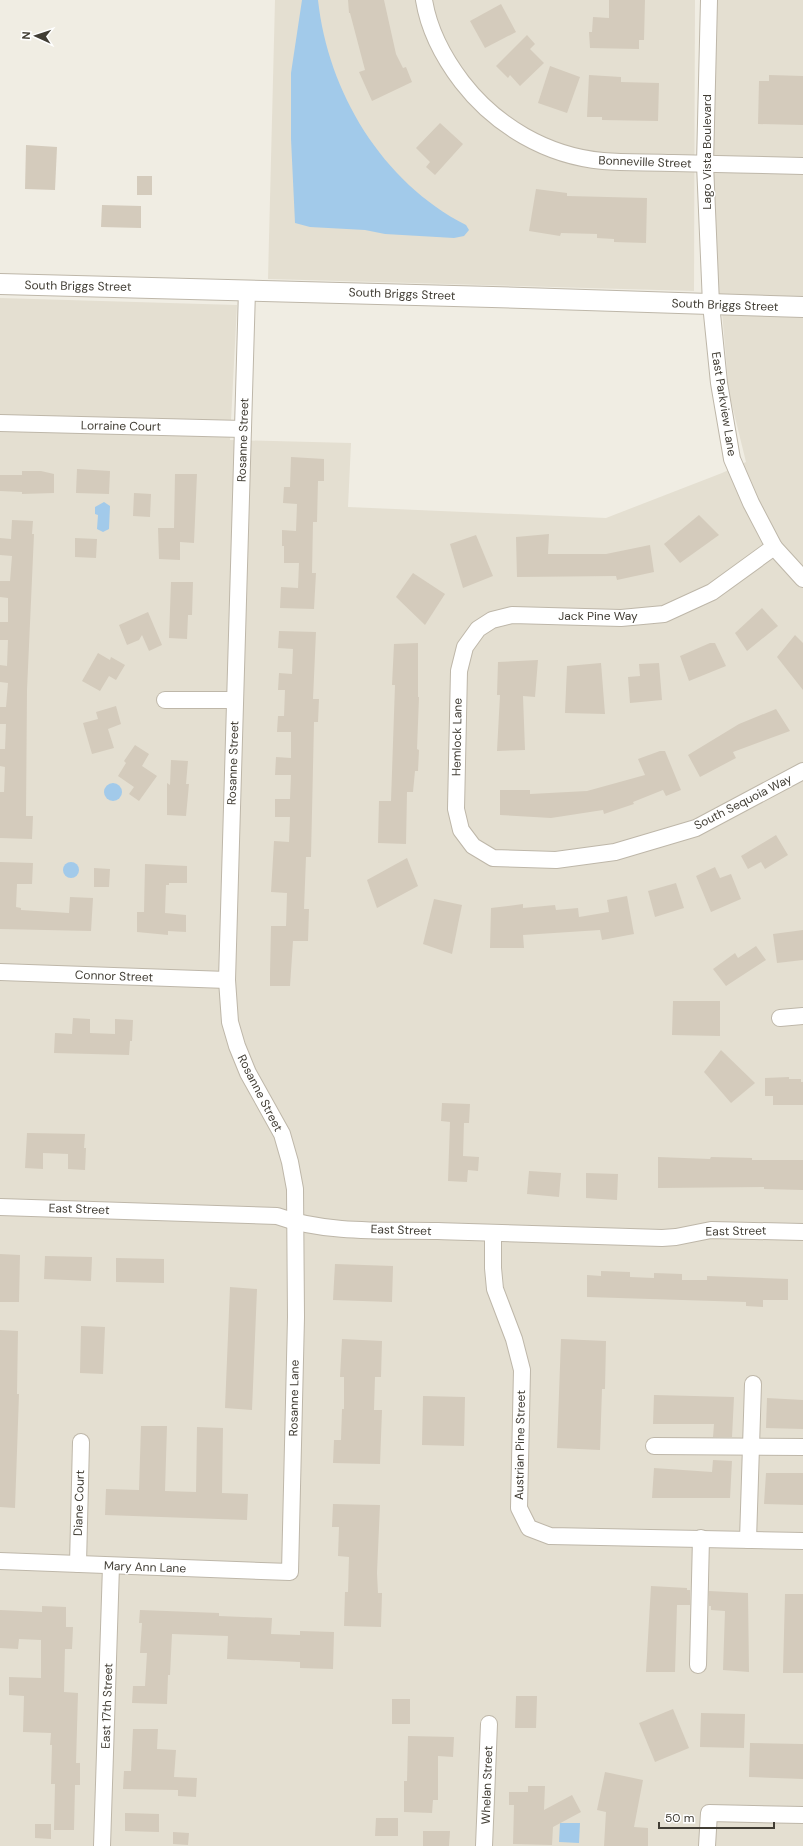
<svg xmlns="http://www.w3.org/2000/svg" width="803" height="1846" font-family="'DM Sans',sans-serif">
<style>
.residential{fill:#e4dfd1}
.water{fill:#a2caea}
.building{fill:#d4cbbc}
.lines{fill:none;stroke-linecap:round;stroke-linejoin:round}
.minor-casing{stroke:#beb7a9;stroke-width:18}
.tertiary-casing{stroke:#beb7a9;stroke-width:22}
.minor{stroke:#fff;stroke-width:16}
.tertiary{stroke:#fff;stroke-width:20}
.labels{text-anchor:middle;stroke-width:3;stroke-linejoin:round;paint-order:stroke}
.street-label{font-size:12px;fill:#413d34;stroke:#fff}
</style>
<rect width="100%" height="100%" fill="#f0ede3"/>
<g class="residential">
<polygon points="275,0 695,0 694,291 268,279"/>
<polygon points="715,0 803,0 803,299 716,296 713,153"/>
<polygon points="0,298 237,305 230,440 351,443 348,507 606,518 722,473 746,462 729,393 722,312 803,315 803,1846 0,1846"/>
</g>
<g class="water">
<path d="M302 0H318C328 92 382 182 466 225L469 230 464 236 454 238 385 234 365 230 310 227 295 223 291 139V73Z"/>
<polygon points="104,502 110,506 109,529 103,532 97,529 98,515 95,514 95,507"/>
<circle cx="113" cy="792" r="9"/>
<circle cx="71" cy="870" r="8"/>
<polygon points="560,1823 580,1823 579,1843 559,1842"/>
</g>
<g class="building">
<polygon points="348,0 384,0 396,54 403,68 406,67 412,82 372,101 359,72 365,70 350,13 349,13"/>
<polygon points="609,0 645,0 644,40 639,40 639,49 590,48 589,32 592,32 593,17 609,18"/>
<polygon points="501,4 516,32 485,48 470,21"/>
<polygon points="527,35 535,44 530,49 544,63 520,86 510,75 508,78 496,66"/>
<polygon points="550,66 580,77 567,113 538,103"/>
<polygon points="589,75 621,77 621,82 659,83 658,121 602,120 602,117 587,117"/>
<polygon points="769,75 803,76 803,125 758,124 759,81 769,81"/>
<polygon points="440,123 463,144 435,175 426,167 430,162 416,148"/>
<polygon points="26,145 57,147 55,190 25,189"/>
<rect x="137" y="176" width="15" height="19"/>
<polygon points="536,189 567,193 567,196 647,198 646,243 614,242 614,239 597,238 597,234 561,233 560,236 529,231"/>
<polygon points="102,205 141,206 141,228 101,227"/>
<polygon points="291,457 324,459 324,481 318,481 317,522 313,522 312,573 316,573 314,609 280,608 281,587 298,588 299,563 284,563 284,546 282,546 282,530 296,531 297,504 283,503 284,487 290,487"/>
<polygon points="77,469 110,471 109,494 76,493"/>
<polygon points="22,471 41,471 54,474 54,493 22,494 22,492 0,491 0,475 22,475"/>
<polygon points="175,474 197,474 194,543 180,542 180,560 159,559 158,528 174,528"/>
<polygon points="134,493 151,494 150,517 133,516"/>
<polygon points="699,515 719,535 680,563 664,544"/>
<polygon points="12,520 33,521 32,534 34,534 27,690 26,816 33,816 32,839 0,838 0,792 4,792 5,767 0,766 0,749 5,749 6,724 0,724 0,707 6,707 8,683 0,682 0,665 7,666 8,640 0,640 0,622 8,622 8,598 0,597 0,581 10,581 12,556 0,555 0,538 11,539"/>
<polygon points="549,534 548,554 606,554 650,545 654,572 617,580 616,576 517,577 516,537"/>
<polygon points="476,535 493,576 463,588 450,544"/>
<polygon points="75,538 97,539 96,558 75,557"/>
<polygon points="413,573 445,594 425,625 396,597"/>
<polygon points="171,582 193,582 192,615 188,615 187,639 169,638"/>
<polygon points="762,608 778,626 747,651 735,633"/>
<polygon points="148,612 162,645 149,651 142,635 139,640 127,645 119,625"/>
<polygon points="279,631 316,632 313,699 319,699 318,722 314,722 311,857 306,857 304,909 309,909 308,941 293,941 290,986 270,986 270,973 271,926 286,926 287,893 271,892 274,841 289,842 290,817 275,817 275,799 290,799 291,775 275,775 276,757 291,758 291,732 277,732 278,716 284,716 285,690 278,690 279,673 292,674 293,649 278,648"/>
<polygon points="795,635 803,643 803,690 777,657"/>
<polygon points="418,643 418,697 419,697 417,749 419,750 418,771 415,771 413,792 407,792 406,844 378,843 379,801 391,801 395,685 392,685 394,644"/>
<polygon points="710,643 715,643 726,666 689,681 680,656"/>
<polygon points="98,653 110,660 111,657 125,665 116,680 109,676 100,691 82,681"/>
<polygon points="538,660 535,697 523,696 525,750 497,751 500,695 497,695 498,662"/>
<polygon points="601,663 605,714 565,713 567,666"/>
<polygon points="659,663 662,700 630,703 628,677 640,676 639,664"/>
<polygon points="116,706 121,724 108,729 114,748 92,754 83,723 98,719 96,712"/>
<polygon points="776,709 790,731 733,752 736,758 700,777 688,755 739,724"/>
<polygon points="135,745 149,754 142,766 157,776 139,801 129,794 134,787 118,776 126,763 124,761"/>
<polygon points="660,751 665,751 681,790 666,796 663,790 633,802 634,804 604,814 603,810 551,818 500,815 500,790 530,790 530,794 587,791 645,775 638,759"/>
<polygon points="171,760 188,761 186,784 189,784 186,816 167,815 167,783 170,785"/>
<polygon points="776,835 788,855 765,869 761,862 748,869 741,856"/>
<polygon points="407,858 418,886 377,908 367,880"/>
<polygon points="0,862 33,863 32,884 17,884 16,907 21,908 21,910 69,913 70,897 93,898 91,931 0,929"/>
<polygon points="145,864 187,866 187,883 169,883 169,885 166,885 165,913 186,915 186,932 168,931 168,935 137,932 137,912 144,912"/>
<polygon points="715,867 720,878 731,874 741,899 711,912 696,876"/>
<polygon points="94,868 110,869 109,887 94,887"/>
<polygon points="676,883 684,908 655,917 648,891"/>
<polygon points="627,896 634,934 602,940 600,930 523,935 524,948 490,948 491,908 523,904 523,908 555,905 556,910 578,908 579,917 609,912 607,900"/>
<polygon points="434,899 462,905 452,954 423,944"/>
<polygon points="803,930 803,960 777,963 773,934"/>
<polygon points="756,946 766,960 726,986 713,969 735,953 738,958"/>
<polygon points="673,1001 720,1001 720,1036 672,1035"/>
<polygon points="73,1018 90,1019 90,1033 115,1034 115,1019 133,1020 132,1041 130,1041 129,1055 54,1053 55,1033 72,1034"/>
<polygon points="721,1050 755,1083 731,1103 704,1072"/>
<polygon points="789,1077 789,1079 801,1079 801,1082 803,1082 803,1105 773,1105 773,1096 765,1096 765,1078"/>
<polygon points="442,1103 470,1104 469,1123 464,1123 463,1156 479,1157 478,1171 468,1170 467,1182 448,1181 450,1122 441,1121"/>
<polygon points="27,1133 85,1134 84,1148 86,1148 85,1170 68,1169 68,1154 43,1153 43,1169 25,1168"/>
<polygon points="658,1157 710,1159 711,1157 752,1158 752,1160 803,1160 803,1190 764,1189 764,1187 658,1188"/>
<polygon points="529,1171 561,1173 559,1197 527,1194"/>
<polygon points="586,1173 618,1174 617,1200 586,1198"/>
<polygon points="0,1254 20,1255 19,1302 0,1302"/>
<polygon points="45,1256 92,1257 91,1281 44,1279"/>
<polygon points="116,1258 164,1259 164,1283 116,1282"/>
<polygon points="335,1264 393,1266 392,1302 333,1300"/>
<polygon points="601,1271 630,1272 630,1277 654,1278 654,1273 682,1274 682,1280 707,1280 707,1276 788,1279 788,1300 763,1300 763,1307 746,1306 746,1302 587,1297 587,1275 601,1276"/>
<polygon points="230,1287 257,1289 252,1410 225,1408"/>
<polygon points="81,1326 105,1327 103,1374 80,1373"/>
<polygon points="0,1330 18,1331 17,1394 19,1394 15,1508 0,1507"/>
<polygon points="342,1339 382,1341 381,1377 375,1377 374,1410 382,1410 380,1464 333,1463 334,1440 341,1440 342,1409 344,1409 344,1377 340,1377"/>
<polygon points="561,1339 606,1341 605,1389 602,1389 600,1450 557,1448"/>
<polygon points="654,1395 734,1397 732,1437 713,1437 714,1424 653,1424"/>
<polygon points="423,1396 465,1397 464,1446 422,1445"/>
<polygon points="767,1398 803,1400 803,1429 766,1428"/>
<polygon points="141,1426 167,1426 165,1491 196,1492 197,1427 223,1428 222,1493 248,1494 247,1520 105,1515 106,1489 139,1490"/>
<polygon points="713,1460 732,1461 730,1498 652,1498 654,1468 712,1472"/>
<polygon points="766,1473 803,1473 803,1505 764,1504"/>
<polygon points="333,1504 380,1505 377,1573 378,1593 382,1593 381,1627 344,1626 345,1592 348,1592 349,1557 338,1556 339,1527 332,1527"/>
<polygon points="651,1586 687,1588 687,1590 690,1590 690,1605 677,1605 675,1672 646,1672"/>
<polygon points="709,1591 748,1593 749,1672 723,1670 725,1611 711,1610 711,1606 709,1606"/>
<polygon points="785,1594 803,1594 803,1673 783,1673"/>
<polygon points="42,1606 66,1607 66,1627 73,1627 72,1649 65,1649 64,1692 78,1693 76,1763 80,1763 80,1785 75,1785 74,1830 54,1830 55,1784 51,1784 52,1745 50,1745 51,1733 23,1732 24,1696 9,1695 9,1677 41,1678 41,1640 19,1639 18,1649 0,1648 0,1610 42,1612"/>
<polygon points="140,1610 219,1613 219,1616 272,1618 271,1634 300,1635 300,1631 334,1632 333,1669 300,1668 300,1662 227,1659 228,1636 172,1634 170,1675 168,1675 167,1704 132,1703 133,1686 145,1686 147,1653 140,1653 142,1623 139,1623"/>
<polygon points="516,1696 537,1696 536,1728 515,1728"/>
<rect x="392" y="1699" width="18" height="25"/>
<polygon points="673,1709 689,1748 655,1762 639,1723"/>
<polygon points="701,1713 745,1714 744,1748 700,1747"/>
<polygon points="133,1729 158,1729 157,1749 176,1750 174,1777 197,1778 196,1797 178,1796 178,1790 123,1789 124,1771 131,1771"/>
<polygon points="408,1736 454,1737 453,1757 438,1756 438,1800 433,1800 432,1813 404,1812 404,1781 407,1781"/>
<polygon points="750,1743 803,1744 803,1779 749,1777"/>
<polygon points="605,1772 643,1780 634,1827 648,1828 648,1846 604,1846 606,1812 597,1810"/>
<polygon points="528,1786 545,1786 544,1810 572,1795 581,1812 553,1827 552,1845 513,1844 514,1805 509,1805 509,1792 528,1792"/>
<polygon points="125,1813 159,1814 159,1832 125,1831"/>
<polygon points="376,1818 398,1818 398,1836 375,1836"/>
<polygon points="35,1824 51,1824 51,1839 35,1838"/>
<polygon points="423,1831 450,1831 449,1846 423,1846"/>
<polygon points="173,1832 189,1833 188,1845 173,1844"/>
</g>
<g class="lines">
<defs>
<g id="minor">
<path d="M424 0C429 31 443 57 462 82 496 126 547 156 603 161 626 163 650 162 673 163 716 164 760 165 803 166"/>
<polyline points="709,0 705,164 711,304 719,383 732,459 751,503 774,547 803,579"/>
<polyline points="0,423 243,429"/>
<polyline points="774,547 712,592 664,614 621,618 512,615 492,620 478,629 465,647 459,671 456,809 461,830 473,846 493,858 556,860 615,852 696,828 803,771"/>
<polyline points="165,700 235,700"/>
<polyline points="0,972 227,980"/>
<polyline points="780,1018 803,1016"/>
<path d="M0 1207 277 1216C326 1234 387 1230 438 1231 513 1233 588 1236 662 1238L676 1237 711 1230 803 1232"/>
<polyline points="493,1233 493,1268 495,1289 514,1339 522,1370 519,1508 529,1528 550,1536 803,1541"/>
<polyline points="654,1446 803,1447"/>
<polyline points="748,1540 753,1384"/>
<polyline points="0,1561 290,1572 296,1317 295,1189 290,1162 282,1134 248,1073 237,1046 230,1022 227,980 247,290"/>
<polyline points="78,1564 81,1442"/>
<polyline points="698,1665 701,1538"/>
<polyline points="102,1846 111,1566"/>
<polyline points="484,1846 489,1724"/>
<polyline points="707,1846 709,1813 803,1815"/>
</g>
<polyline id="tertiary" points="0,284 492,297 803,307"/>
</defs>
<use href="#minor" class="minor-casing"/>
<use href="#tertiary" class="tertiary-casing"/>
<use href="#minor" class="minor"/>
<use href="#tertiary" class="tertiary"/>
</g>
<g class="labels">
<g class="street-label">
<text transform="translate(707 152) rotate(-90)" y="4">Lago Vista Boulevard</text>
<text transform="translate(645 162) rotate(2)" y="4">Bonneville Street</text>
<text transform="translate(78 286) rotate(1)" y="4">South Briggs Street</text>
<text transform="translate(402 294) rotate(2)" y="4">South Briggs Street</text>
<text transform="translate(725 305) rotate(2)" y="4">South Briggs Street</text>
<text transform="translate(724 404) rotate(81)" y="4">East Parkview Lane</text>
<text transform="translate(121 426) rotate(1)" y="4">Lorraine Court</text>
<text transform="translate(243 440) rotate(-88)" y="4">Rosanne Street</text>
<text x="598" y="620">Jack Pine Way</text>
<text transform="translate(457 737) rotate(-89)" y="4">Hemlock Lane</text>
<text transform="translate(233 763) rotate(-88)" y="4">Rosanne Street</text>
<text transform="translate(743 802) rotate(-27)" y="4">South Sequoia Way</text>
<text transform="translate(114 976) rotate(2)" y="4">Connor Street</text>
<text transform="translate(260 1093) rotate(63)" y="4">Rosanne Street</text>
<text transform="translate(79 1209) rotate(2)" y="4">East Street</text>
<text transform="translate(401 1230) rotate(2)" y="4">East Street</text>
<text transform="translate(736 1231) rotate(-1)" y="4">East Street</text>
<text transform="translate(294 1398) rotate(-89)" y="4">Rosanne Lane</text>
<text transform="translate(520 1445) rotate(-89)" y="4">Austrian Pine Street</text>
<text transform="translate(79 1503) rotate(-88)" y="4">Diane Court</text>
<text transform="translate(145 1567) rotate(2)" y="4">Mary Ann Lane</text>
<text transform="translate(107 1706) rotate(-88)" y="4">East 17th Street</text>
<text transform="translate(487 1785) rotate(-88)" y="4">Whelan Street</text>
</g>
</g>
<g transform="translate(36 36) rotate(273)" stroke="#ffffff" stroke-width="3" paint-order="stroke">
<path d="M0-3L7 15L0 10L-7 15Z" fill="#413d34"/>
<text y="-6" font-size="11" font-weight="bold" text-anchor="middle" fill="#413d34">N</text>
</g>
<path d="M659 1822v6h115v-6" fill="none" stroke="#413d34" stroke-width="2"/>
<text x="665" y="1822" font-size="12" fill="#413d34" stroke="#ffffff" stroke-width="3" paint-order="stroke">50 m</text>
</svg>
